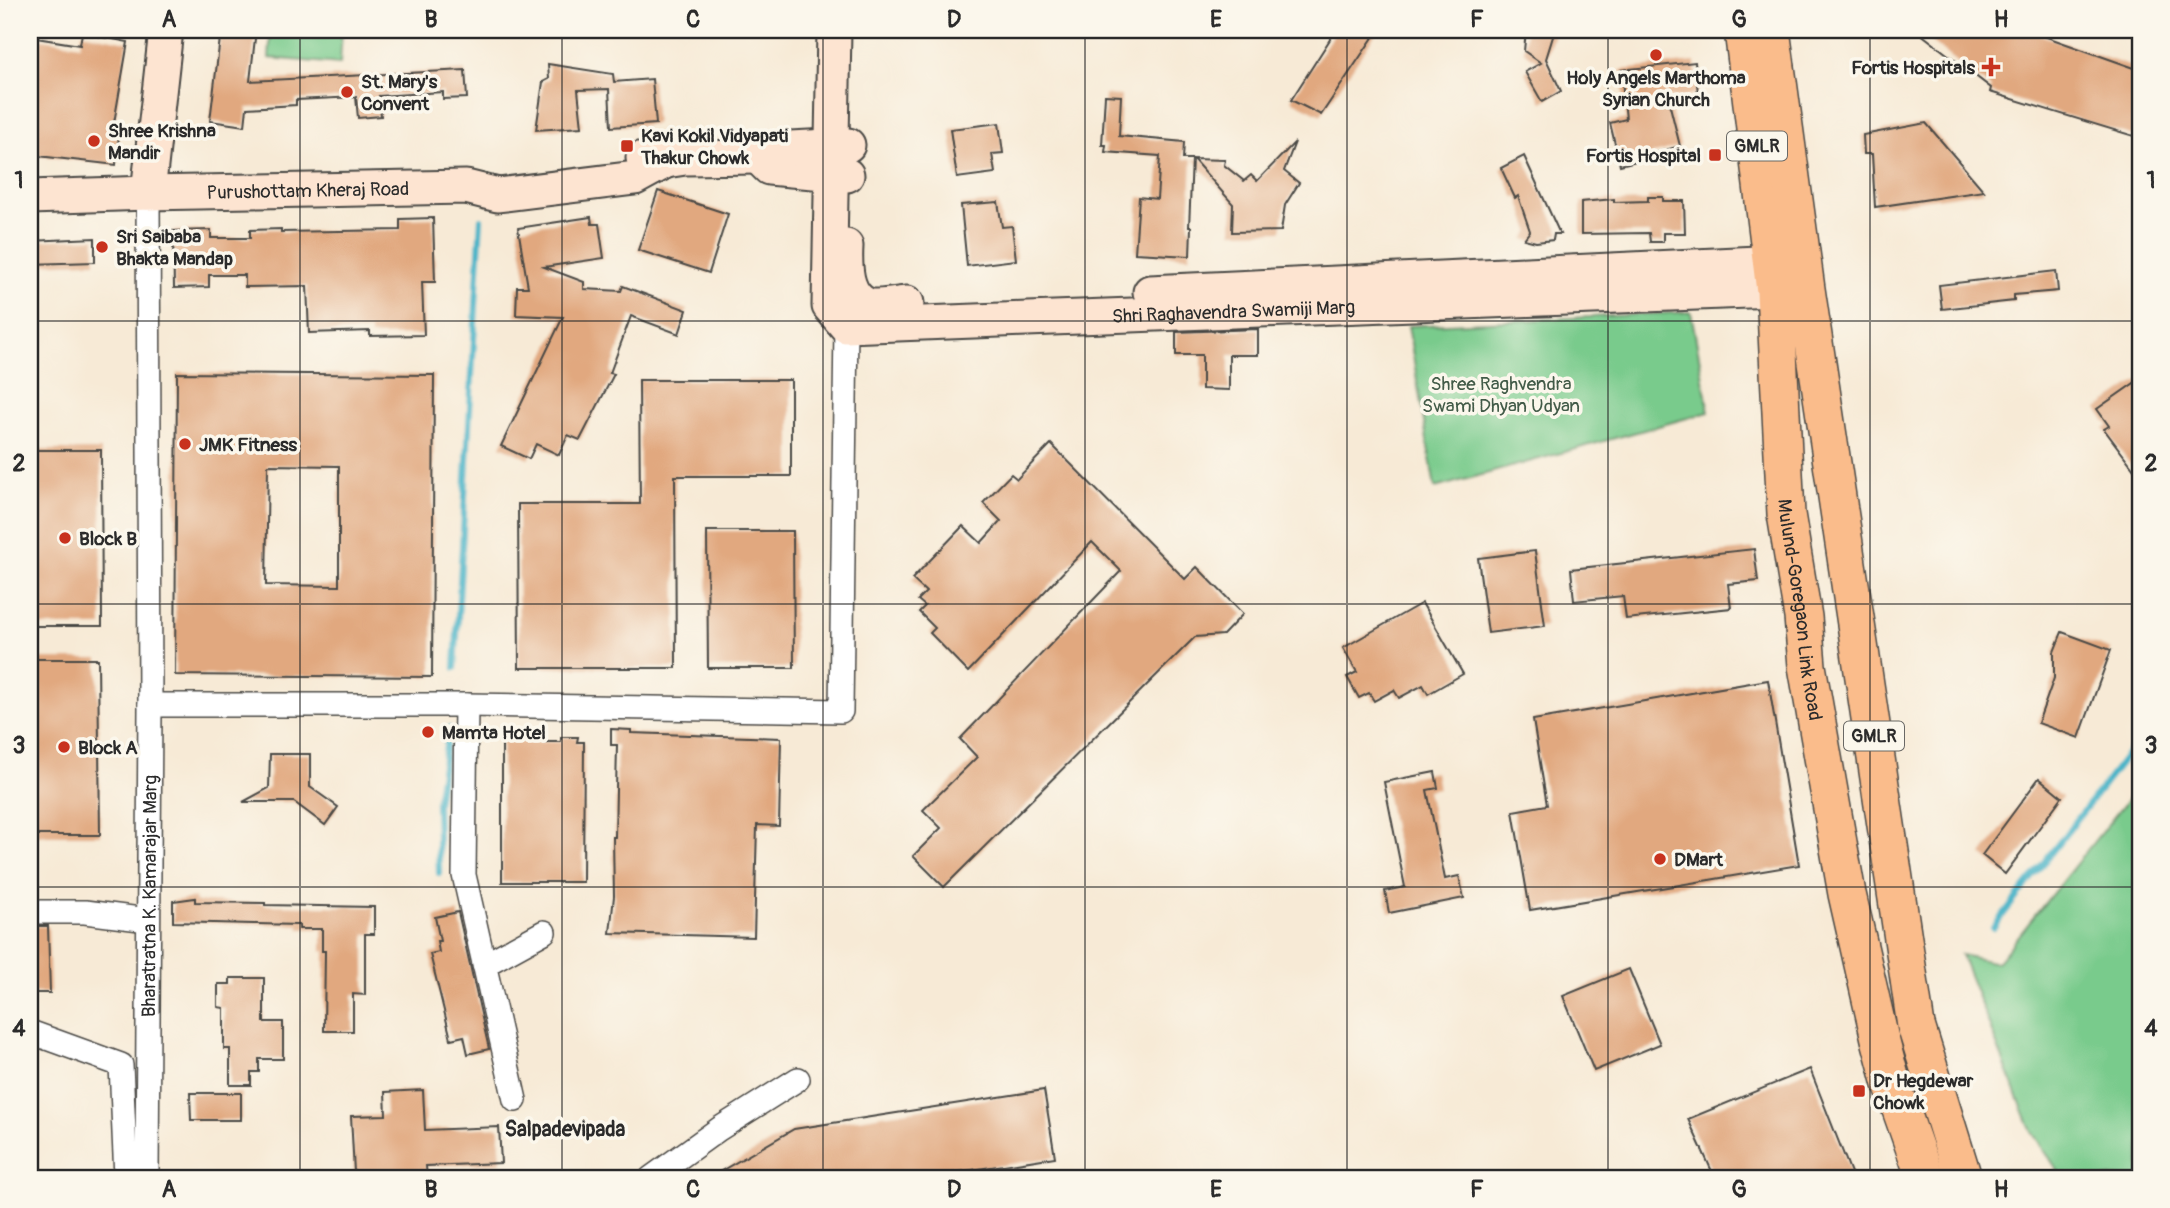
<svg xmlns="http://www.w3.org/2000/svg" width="2170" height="1208" font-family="Pangolin,sans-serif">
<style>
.green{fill:#79cb8c;stroke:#527b5c;stroke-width:2}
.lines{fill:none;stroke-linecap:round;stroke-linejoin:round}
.stream{stroke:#4ab4c8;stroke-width:6}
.building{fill:#e1a87f;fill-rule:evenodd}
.street-casing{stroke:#4a4845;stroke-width:26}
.secondary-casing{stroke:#4a4845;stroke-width:37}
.primary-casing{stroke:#4a4845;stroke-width:40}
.street{stroke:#fff;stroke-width:23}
.secondary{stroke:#fde4d1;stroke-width:33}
.primary{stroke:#fabc8b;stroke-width:37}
.grid{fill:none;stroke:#2b2b2b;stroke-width:2;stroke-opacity:0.55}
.poi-dot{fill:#c8321e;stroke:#fbf7ec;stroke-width:2.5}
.labels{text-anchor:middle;stroke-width:7;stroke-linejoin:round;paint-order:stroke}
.shield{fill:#fbf7ec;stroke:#696865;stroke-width:2}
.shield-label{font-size:18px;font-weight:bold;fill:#2b2b2b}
.poi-label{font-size:19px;font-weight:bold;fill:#2b2b2b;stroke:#fbf7ec;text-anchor:start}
.street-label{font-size:19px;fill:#2b2b2b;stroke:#fbf7ec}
.park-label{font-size:19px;fill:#425b48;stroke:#fbf7ec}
.neighbourhood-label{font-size:21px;font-weight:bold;fill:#2b2b2b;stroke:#fbf7ec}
.neatline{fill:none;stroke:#2b2b2b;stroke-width:2.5}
.grid-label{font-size:23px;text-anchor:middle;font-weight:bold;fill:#2b2b2b}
</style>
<rect width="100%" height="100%" fill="#fbf7ec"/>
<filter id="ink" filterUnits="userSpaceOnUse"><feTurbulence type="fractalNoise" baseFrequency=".0143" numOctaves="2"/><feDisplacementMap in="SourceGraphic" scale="14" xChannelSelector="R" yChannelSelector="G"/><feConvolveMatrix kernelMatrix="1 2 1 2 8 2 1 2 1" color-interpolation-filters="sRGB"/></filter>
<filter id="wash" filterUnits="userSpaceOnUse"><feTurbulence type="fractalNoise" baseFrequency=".00686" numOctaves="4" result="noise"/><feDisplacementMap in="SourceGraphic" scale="28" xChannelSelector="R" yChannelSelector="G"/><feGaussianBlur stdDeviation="1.57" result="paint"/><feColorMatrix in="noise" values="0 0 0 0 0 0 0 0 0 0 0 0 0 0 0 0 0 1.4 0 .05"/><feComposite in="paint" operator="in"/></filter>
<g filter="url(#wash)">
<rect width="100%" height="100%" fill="#f7ead6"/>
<g class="green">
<polygon points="271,30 342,30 340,64 269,58"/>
<polygon points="1691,312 1709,412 1435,488 1408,326"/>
<polygon points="2140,784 2140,1178 2063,1178 2032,1132 1961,955 1997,963"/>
</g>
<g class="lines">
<g class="stream">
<polyline points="455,668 481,219"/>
<polyline points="439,873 437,803 449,728"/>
<polyline points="1993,928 2140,738"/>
</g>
</g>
<g id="blocks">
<g class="building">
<polygon points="221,30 256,30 250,81 465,70 467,98 443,99 443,92 379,96 381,116 358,118 356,97 296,100 296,105 247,108 245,126 210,121"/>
<polygon points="1336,30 1378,30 1321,115 1291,100"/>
<polygon points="1526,30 1555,30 1546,59 1561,91 1542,102 1525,72 1541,63 1524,51"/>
<polygon points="1916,30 2027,30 2140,70 2140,138 1990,92 1991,88"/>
<polygon points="82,33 128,42 114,123 120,124 116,165 30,155 30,37 80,45"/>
<polygon points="1695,62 1698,94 1668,98 1680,146 1652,154 1653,157 1620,165 1610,123 1626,119 1621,70"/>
<polygon points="548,64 613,74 614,82 652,79 656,124 611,127 609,89 578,90 582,127 536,130 543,82 549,79"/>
<polygon points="1105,95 1121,96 1119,136 1184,142 1183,159 1192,159 1189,227 1191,227 1190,256 1135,253 1139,197 1157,199 1160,156 1105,152 1106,145 1102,145"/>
<polygon points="999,123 1003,153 992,154 995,173 957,178 950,129"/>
<polygon points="1926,123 1984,191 1875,207 1872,154 1864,154 1863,135"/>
<polygon points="1295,142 1284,171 1299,183 1285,205 1281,231 1232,232 1233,204 1193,159 1225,160 1224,165 1244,181 1251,175 1257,181"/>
<polygon points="1524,156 1560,234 1554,234 1553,240 1536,242 1524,239 1530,231 1518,196 1515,198 1501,168"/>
<polygon points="658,191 728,214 709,273 638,250"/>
<polygon points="1648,197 1663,197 1663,201 1684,201 1685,233 1663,233 1663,242 1650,242 1649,233 1581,234 1581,202 1614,199 1614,202 1648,201"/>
<polygon points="998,202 1002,227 1012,226 1016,260 967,266 961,205"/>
<polygon points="591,217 592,224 599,224 604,258 544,267 584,282 584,289 621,291 623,286 687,310 679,334 631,316 610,373 614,374 580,440 568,435 559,455 536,444 529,459 501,446 563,317 516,315 517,287 528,287 518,228"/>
<polygon points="433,218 435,282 422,282 424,335 370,336 370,331 309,333 307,286 245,287 245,275 209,275 209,287 174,288 173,231 211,230 211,238 250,238 250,230 281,229 281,232 400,230 400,219"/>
<polygon points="95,238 95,262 30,264 30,241"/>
<polygon points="2056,271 2058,291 2014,295 2014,301 1942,309 1939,285"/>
<polygon points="1258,329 1258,355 1229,355 1229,390 1202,389 1202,355 1176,355 1176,332"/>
<path d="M177 373 434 375 432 677 175 675ZM268 465 339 466V586L266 585Z"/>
<polygon points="2140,379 2140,477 2104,429 2109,426 2097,409"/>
<polygon points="639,380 791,380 791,476 675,476 676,668 519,668 518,504 640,504"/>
<polygon points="1051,444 1185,579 1197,567 1243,614 1223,635 1195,637 944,887 913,856 941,828 923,810 977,757 960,739 1121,571 1092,542 968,672 930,633 935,628 919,612 925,606 918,600 926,592 912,579 963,526 981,543 1001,521 983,503 1011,474 1017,479"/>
<polygon points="30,450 101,450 102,626 30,626"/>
<polygon points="707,531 793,531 794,668 708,668"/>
<polygon points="1754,549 1758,581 1728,584 1731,608 1626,619 1623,596 1574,601 1571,569"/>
<polygon points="1535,551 1545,626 1488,633 1478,558"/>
<polygon points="1422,603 1463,674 1428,694 1423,685 1399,698 1394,690 1374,701 1369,693 1359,698 1347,677 1357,672 1343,648"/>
<polygon points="2062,632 2111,650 2079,738 2038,723 2054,678 2054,652"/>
<polygon points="30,659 98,659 100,835 30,835"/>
<polygon points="1768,680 1799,865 1530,910 1513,811 1547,805 1533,720"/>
<polygon points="611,729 631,730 631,733 781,738 779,826 757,825 754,937 610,933 614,896 613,837 615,837 617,745 611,745"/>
<polygon points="561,737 578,737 577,742 584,742 583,882 502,882 502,742 561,742"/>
<polygon points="270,754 310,754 310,787 338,807 325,825 294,802 243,802 269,788"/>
<polygon points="1435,772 1438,788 1427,790 1445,879 1459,876 1464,898 1389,913 1385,891 1405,887 1384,782"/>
<polygon points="2039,778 2062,797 2005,874 1982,855"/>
<polygon points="195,898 195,902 265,903 265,905 374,907 374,934 365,934 365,995 353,994 353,1031 324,1031 325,951 322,951 322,929 299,929 299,925 173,922 173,901"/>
<polygon points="458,912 489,1049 468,1054 464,1036 451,1039 430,954 439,952 437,941 440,941 435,917"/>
<polygon points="30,926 48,926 50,993 30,993"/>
<polygon points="1629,969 1660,1044 1594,1071 1563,996"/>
<polygon points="230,978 264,978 264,1022 283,1022 283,1059 259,1059 259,1072 251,1072 251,1085 230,1085 230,1049 224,1049 224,1008 218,1007 218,984 230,984"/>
<polygon points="1810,1069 1853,1178 1715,1178 1688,1119"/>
<polygon points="423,1090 425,1130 499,1127 501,1163 426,1166 427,1178 390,1178 389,1171 354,1172 351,1116 386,1115 385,1092"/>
<polygon points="1044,1090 1055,1157 921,1178 709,1178 794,1129"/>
<polygon points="190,1093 241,1093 241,1120 191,1120"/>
</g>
</g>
</g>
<g filter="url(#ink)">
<use href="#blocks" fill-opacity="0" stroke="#4a4845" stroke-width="2"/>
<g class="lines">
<defs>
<g id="street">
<polyline points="150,705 466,705 841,711 846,326 850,312"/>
<polyline points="466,705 464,875 515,1100"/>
<polyline points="30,912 85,912 148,920"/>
<polyline points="484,965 544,932"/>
<polyline points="30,1032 121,1065 126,1178"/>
<path id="s1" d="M147 1178 150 705 148 193"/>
<polyline points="651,1178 719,1129 798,1079"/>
</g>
<g id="secondary">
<path id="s2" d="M834 30 829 306 846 326 1800 289"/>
<polyline points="758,157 769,168 847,175"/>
<polyline points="643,158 666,161 685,158 758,157 771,149 848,145"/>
<polyline points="148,193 166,30"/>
<path id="s3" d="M30 197 148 193 466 187 498 195 635 178 666 161"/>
<path d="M846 246C845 265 845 297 868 305 878 308 896 304 907 303"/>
<polyline points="1150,292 1798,261"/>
</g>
<g id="primary">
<path id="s4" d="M1743 30 1775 291 1786 514 1803 617 1807 666 1847 894 1880 1039 1892 1084 1925 1178"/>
<polyline points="1771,30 1806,289 1916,1026 1963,1178"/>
</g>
</defs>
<use href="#street" class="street-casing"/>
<use href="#secondary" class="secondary-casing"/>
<use href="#primary" class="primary-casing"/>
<use href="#street" class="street"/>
<use href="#secondary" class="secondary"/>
<use href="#primary" class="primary"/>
</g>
</g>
<path class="grid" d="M300 30V1178M562 30V1178M823 30V1178M1085 30V1178M1347 30V1178M1608 30V1178M1870 30V1178M30 321H2140M30 604H2140M30 887H2140"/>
<g class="poi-dot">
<circle cx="1656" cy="55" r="7"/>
<path d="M1987.5 56.5h7v7h7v7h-7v7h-7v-7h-7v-7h7z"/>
<circle cx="347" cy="92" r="7"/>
<circle cx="94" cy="141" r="7"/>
<rect x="620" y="139" width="14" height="14" rx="3.5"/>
<rect x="1708" y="148" width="14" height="14" rx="3.5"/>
<circle cx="102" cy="247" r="7"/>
<circle cx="185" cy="444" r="7"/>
<circle cx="65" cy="538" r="7"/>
<circle cx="428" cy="732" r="7"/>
<circle cx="64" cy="747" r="7"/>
<circle cx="1660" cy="859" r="7"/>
<rect x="1852" y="1084" width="14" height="14" rx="3.5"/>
</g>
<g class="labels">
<g class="shield">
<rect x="1727" y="131.5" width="60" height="29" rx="5"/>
<rect x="1844" y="721.5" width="60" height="29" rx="5"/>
</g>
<g class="shield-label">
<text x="1757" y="152">GMLR</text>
<text x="1874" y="742">GMLR</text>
</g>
<g class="poi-label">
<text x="1975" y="74" text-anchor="end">Fortis Hospitals</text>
<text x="1656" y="84" text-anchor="middle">Holy Angels Marthoma<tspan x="1656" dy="22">Syrian Church</tspan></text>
<text x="361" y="88">St. Mary's<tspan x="361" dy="22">Convent</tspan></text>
<text x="108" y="137">Shree Krishna<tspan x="108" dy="22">Mandir</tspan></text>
<text x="641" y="142">Kavi Kokil Vidyapati<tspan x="641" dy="22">Thakur Chowk</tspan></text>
<text x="1701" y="162" text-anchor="end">Fortis Hospital</text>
<text x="116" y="243">Sri Saibaba<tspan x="116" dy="22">Bhakta Mandap</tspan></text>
<text x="199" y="451">JMK Fitness</text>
<text x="79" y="545">Block B</text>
<text x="442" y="739">Mamta Hotel</text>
<text x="78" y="754">Block A</text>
<text x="1674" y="866">DMart</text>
<text x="1873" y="1087">Dr Hegdewar<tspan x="1873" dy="22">Chowk</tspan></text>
</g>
<g class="street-label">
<text dy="7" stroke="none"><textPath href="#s3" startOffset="278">Purushottam Kheraj Road</textPath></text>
<text dy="7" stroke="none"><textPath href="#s2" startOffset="690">Shri Raghavendra Swamiji Marg</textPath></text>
<text dy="7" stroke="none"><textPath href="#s4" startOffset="583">Mulund-Goregaon Link Road</textPath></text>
<text dy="7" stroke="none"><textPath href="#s1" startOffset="282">Bharatratna K. Kamarajar Marg</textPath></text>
</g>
<g class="park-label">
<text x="1501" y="390">Shree Raghvendra<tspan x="1501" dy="22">Swami Dhyan Udyan</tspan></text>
</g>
<g class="neighbourhood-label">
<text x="565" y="1136">Salpadevipada</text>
</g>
</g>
<rect width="2170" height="1208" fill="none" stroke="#fbf7ec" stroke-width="77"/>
<rect x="38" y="38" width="2094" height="1132" class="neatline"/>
<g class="grid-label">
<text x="169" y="27">A</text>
<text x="431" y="27">B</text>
<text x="693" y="27">C</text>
<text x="954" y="27">D</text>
<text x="1216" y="27">E</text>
<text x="1477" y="27">F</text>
<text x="1739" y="27">G</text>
<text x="2001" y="27">H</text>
<text x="19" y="188">1</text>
<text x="2151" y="188">1</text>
<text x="19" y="471">2</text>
<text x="2151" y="471">2</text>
<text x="19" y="753">3</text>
<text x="2151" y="753">3</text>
<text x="19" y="1036">4</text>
<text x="2151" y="1036">4</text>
<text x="169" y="1197">A</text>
<text x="431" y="1197">B</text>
<text x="693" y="1197">C</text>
<text x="954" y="1197">D</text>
<text x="1216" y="1197">E</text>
<text x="1477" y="1197">F</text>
<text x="1739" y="1197">G</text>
<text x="2001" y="1197">H</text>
</g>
</svg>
